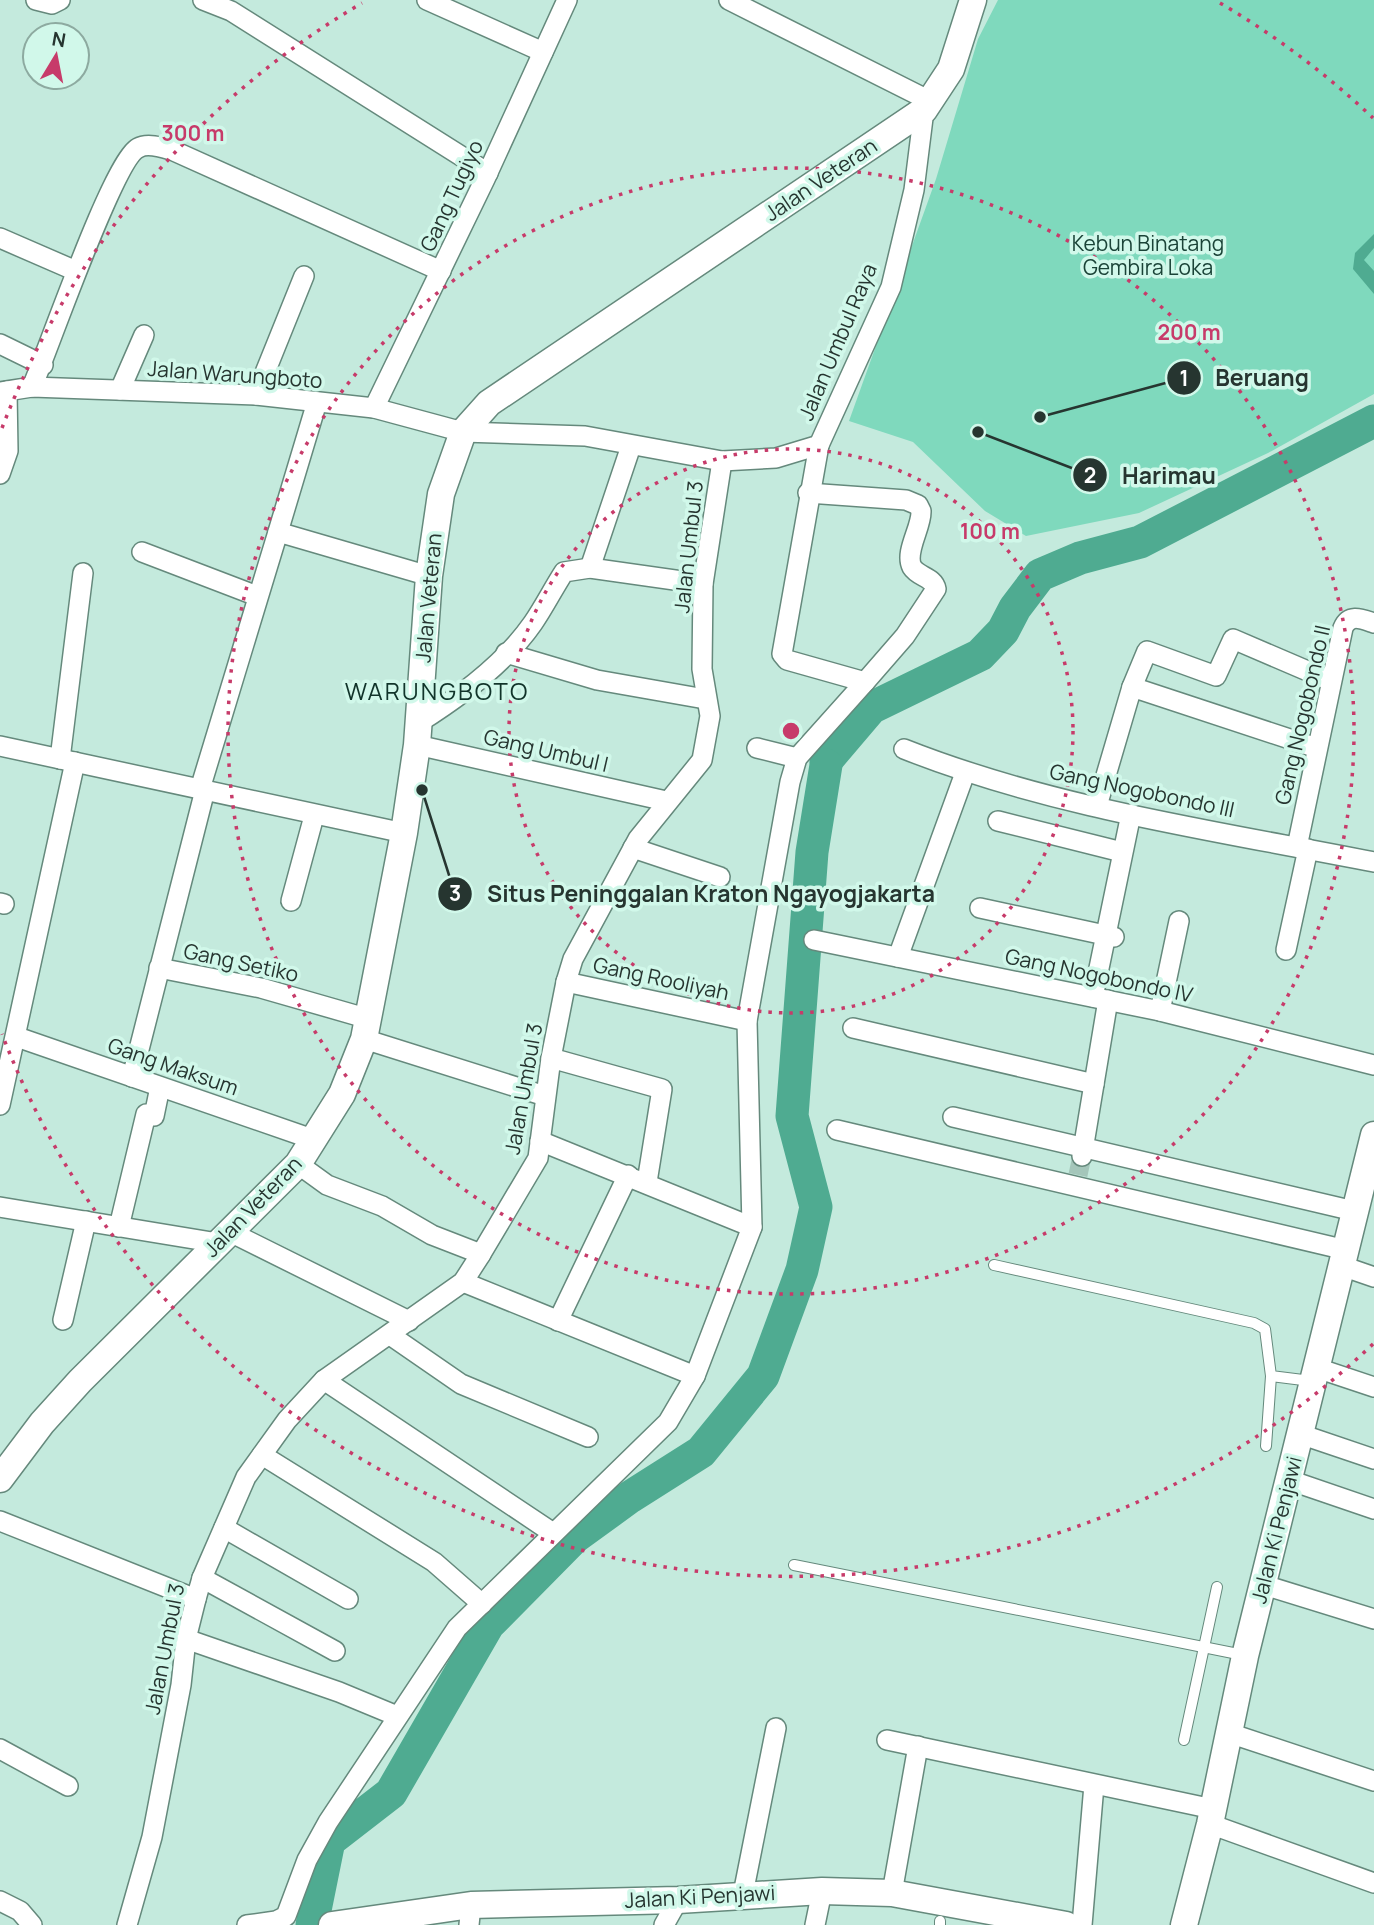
<svg xmlns="http://www.w3.org/2000/svg" width="1374" height="1925" font-family="Manrope,sans-serif">
<style>
.green{fill:#7fd9bd}
.water{fill:#4fab91}
.lines{fill:none;stroke-linecap:round;stroke-linejoin:round}
.river{stroke:#4fab91;stroke-width:33}
.street-tunnel{stroke:#a4c6ba;stroke-width:19;stroke-dasharray:19 10;stroke-linecap:butt}
.lane-casing{stroke:#65897c;stroke-width:12}
.street-casing{stroke:#65897c;stroke-width:22}
.secondary-casing{stroke:#65897c;stroke-width:29}
.lane{stroke:#fff;stroke-width:10}
.street{stroke:#fff;stroke-width:19}
.secondary{stroke:#fff;stroke-width:26}
.ring{fill:none;stroke:#c73b6a;stroke-width:3.5;stroke-dasharray:3.5 7}
.labels{text-anchor:middle;stroke-width:7;stroke-linejoin:round;paint-order:stroke}
.street-label{font-size:21px;fill:#263530;stroke:#d1f8ea}
.park-label{font-size:21px;fill:#1a4337;stroke:#d1f8ea}
.quarter-label{font-size:24px;letter-spacing:2px;fill:#11342a;stroke:#d1f8ea}
.centre{fill:#c73b6a;stroke:#d1f8ea;stroke-width:3.5}
.ring-label{font-size:21px;text-anchor:middle;font-weight:bold;fill:#c73b6a;stroke:#d1f8ea;stroke-width:7;stroke-linejoin:round;paint-order:stroke}
.leader{fill:none;stroke:#263530;stroke-width:2.5}
.callout-dot{fill:#263530;stroke:#d1f8ea;stroke-width:2.5}
.mark-label{font-size:21px;text-anchor:middle;font-weight:bold;fill:#fff}
.callout-label{font-size:23px;text-anchor:middle;font-weight:bold;fill:#263530;stroke:#d1f8ea;stroke-width:7;stroke-linejoin:round;paint-order:stroke}
</style>
<rect width="100%" height="100%" fill="#c4eadd"/>
<polygon class="green" points="998,0 1374,0 1374,394 1268,453 1139,513 1026,536 985,511 913,442 849,421 936,179 978,39"/>
<polygon class="water" points="1374,234 1374,248 1364,260 1374,271 1374,294 1353,269 1355,253"/>
<g class="lines">
<g class="river">
<polyline points="826,761 871,708 980,655 1003,631 1015,608 1040,575 1080,558 1140,542 1374,421"/>
<polyline points="312,1925 329,1841 391,1793 488,1625 575,1537 630,1497 701,1452 763,1376 802,1270 816,1207 792,1116 812,852 826,765"/>
</g>
<polyline class="street-tunnel" points="1078,1175 1082,1156"/>
<defs>
<g id="lane">
<polyline points="994,1265 1254,1323 1265,1329 1271,1376 1311,1381"/>
<polyline points="1266,1446 1271,1376"/>
<polyline points="794,1565 1243,1655"/>
<polyline points="1184,1740 1217,1587"/>
<polyline points="940,1925 940,1921"/>
</g>
<g id="street">
<polyline points="36,0 52,4 60,0"/>
<polyline points="203,0 231,11 488,173"/>
<polyline points="427,0 543,52"/>
<polyline points="729,0 930,101"/>
<polyline points="0,238 76,271"/>
<polyline points="0,344 43,365"/>
<path d="M32 387C48 351 113 161 138 148 148 142 164 148 174 151L441 271"/>
<polyline points="120,390 144,335"/>
<polyline points="0,392 32,387 256,395 374,408 463,432 585,436 722,461 776,458 819,445 891,287 914,190 924,110"/>
<polyline points="256,395 304,276"/>
<polyline points="374,408 485,179 567,0"/>
<polyline points="0,474 8,451 7,391"/>
<path d="M808 493 906 500 918 505 921 511C922 527 904 552 912 567 918 577 934 577 936 589L905 636 865 682"/>
<polyline points="278,532 317,402"/>
<polyline points="142,552 257,596"/>
<polyline points="590,568 631,446"/>
<polyline points="506,653 597,680 705,699"/>
<polyline points="1132,687 1147,651 1216,676 1233,639 1331,681"/>
<path d="M418 723C458 698 506 662 533 623 544 607 553 589 564 572L590 568 703 584"/>
<polyline points="417,745 666,801"/>
<polyline points="0,746 404,833"/>
<polyline points="757,748 797,758"/>
<path d="M904 749C1053 808 1217 831 1374 862"/>
<polyline points="60,759 83,573"/>
<polyline points="200,789 278,532 429,576"/>
<polyline points="1097,806 1132,687 1317,748"/>
<polyline points="998,821 1122,852"/>
<path d="M1297 847 1343 628C1349 613 1362 619 1374 623"/>
<polyline points="633,848 720,877"/>
<polyline points="291,901 314,816"/>
<polyline points="0,903 4,904"/>
<polyline points="980,908 1114,937"/>
<polyline points="814,940 1160,1011 1374,1065"/>
<polyline points="1286,950 1308,849"/>
<polyline points="898,957 965,773"/>
<polyline points="159,968 261,988 369,1019"/>
<polyline points="566,982 747,1021"/>
<polyline points="1093,997 1131,814"/>
<polyline points="1160,1011 1179,921"/>
<polyline points="853,1028 1094,1084"/>
<polyline points="17,1037 315,1140"/>
<polyline points="364,1039 545,1096"/>
<polyline points="551,1058 662,1089 647,1182"/>
<polyline points="132,1077 205,790"/>
<polyline points="0,1105 75,762"/>
<polyline points="953,1117 1354,1211"/>
<polyline points="837,1130 1346,1250"/>
<polyline points="540,1141 752,1227"/>
<polyline points="1082,1156 1108,1000"/>
<polyline points="298,1164 327,1185 382,1206 432,1235 481,1254"/>
<polyline points="0,1207 218,1243"/>
<polyline points="119,1227 146,1114 154,1116 160,1087"/>
<polyline points="230,1232 409,1321"/>
<polyline points="1342,1266 1374,1277"/>
<polyline points="463,1282 695,1376"/>
<polyline points="63,1320 86,1221"/>
<polyline points="558,1321 628,1175"/>
<polyline points="390,1335 461,1384 588,1437"/>
<polyline points="1317,1368 1374,1387"/>
<polyline points="324,1380 553,1533"/>
<polyline points="1300,1434 1374,1459"/>
<polyline points="262,1455 434,1562 482,1604"/>
<polyline points="1289,1480 1374,1509"/>
<polyline points="0,1521 196,1599"/>
<polyline points="224,1528 348,1599"/>
<polyline points="202,1578 335,1651"/>
<polyline points="1264,1585 1374,1619"/>
<polyline points="186,1639 339,1692 397,1716"/>
<polyline points="1229,1733 1374,1781"/>
<polyline points="887,1740 1213,1809"/>
<polyline points="0,1749 68,1786"/>
<polyline points="1210,1824 1374,1883"/>
<polyline points="892,1893 918,1746"/>
<polyline points="743,1894 776,1728"/>
<polyline points="0,1901 20,1911 32,1925"/>
<polyline points="127,1925 152,1837 181,1685 186,1639 196,1599 202,1578 246,1477 287,1420 324,1380 463,1282 481,1254 538,1158 551,1058 566,982 573,959 638,839 702,760 710,716 702,669 703,584 722,461"/>
<polyline points="247,1925 276,1921 286,1916 307,1860 328,1822 457,1628 668,1422 695,1376 752,1227 747,1021 790,782 797,758 865,682 787,660 782,654 819,445"/>
<polyline points="469,1925 471,1905"/>
<polyline points="664,1925 678,1900"/>
<polyline points="815,1925 822,1891"/>
<polyline points="1082,1925 1094,1785"/>
</g>
<g id="secondary">
<polyline points="0,1479 42,1423 80,1381 298,1164 342,1094 364,1039 404,833 417,745 429,576 441,494 463,432 489,403 924,110 951,69 973,0"/>
<polyline points="332,1925 471,1905 678,1900 822,1891 892,1893 1066,1925"/>
<polyline points="1184,1925 1210,1824 1245,1656 1374,1135"/>
</g>
</defs>
<use href="#lane" class="lane-casing"/>
<use href="#street" class="street-casing"/>
<use href="#secondary" class="secondary-casing"/>
<use href="#lane" class="lane"/>
<use href="#street" class="street"/>
<use href="#secondary" class="secondary"/>
</g>
<g class="ring">
<circle cx="791" cy="731" r="282"/>
<circle cx="791" cy="731" r="563"/>
<path d="M1373 1344A845 845 0 0 1 2 1034M2 428A845 845 0 0 1 362 3M1220 3A845 845 0 0 1 1373 118"/>
</g>
<g class="labels">
<g class="street-label">
<text transform="translate(821 180) rotate(-34)" y="7">Jalan Veteran</text>
<text transform="translate(452 196) rotate(-65)" y="7">Gang Tugiyo</text>
<text transform="translate(838 342) rotate(-67)" y="7">Jalan Umbul Raya</text>
<text transform="translate(235 375) rotate(4)" y="7">Jalan Warungboto</text>
<text transform="translate(689 547) rotate(-84)" y="7">Jalan Umbul 3</text>
<text transform="translate(429 598) rotate(-85)" y="7">Jalan Veteran</text>
<text transform="translate(1303 715) rotate(-77)" y="7">Gang Nogobondo II</text>
<text transform="translate(546 751) rotate(13)" y="7">Gang Umbul I</text>
<text transform="translate(1142 791) rotate(12)" y="7">Gang Nogobondo III</text>
<text transform="translate(241 963) rotate(12)" y="7">Gang Setiko</text>
<text transform="translate(1099 976) rotate(12)" y="7">Gang Nogobondo IV</text>
<text transform="translate(661 979) rotate(12)" y="7">Gang Rooliyah</text>
<text transform="translate(173 1067) rotate(19)" y="7">Gang Maksum</text>
<text transform="translate(524 1089) rotate(-80)" y="7">Jalan Umbul 3</text>
<text transform="translate(253 1207) rotate(-46)" y="7">Jalan Veteran</text>
<text transform="translate(1277 1530) rotate(-76)" y="7">Jalan Ki Penjawi</text>
<text transform="translate(165 1649) rotate(-79)" y="7">Jalan Umbul 3</text>
<text transform="translate(700 1897) rotate(-3)" y="7">Jalan Ki Penjawi</text>
</g>
<g class="park-label">
<text x="1148" y="251">Kebun Binatang<tspan x="1148" dy="24">Gembira Loka</tspan></text>
</g>
<g class="quarter-label">
<text x="437" y="700">WARUNGBOTO</text>
</g>
</g>
<circle cx="791" cy="731" r="10" class="centre"/>
<g class="ring-label">
<text x="193" y="141">300 m</text>
<text x="1189" y="340">200 m</text>
<text x="990" y="539">100 m</text>
</g>
<path class="leader" d="M1040 417L1184 378M978 432L1090 475M422 790L455 894"/>
<g class="callout-dot">
<circle cx="1040" cy="417" r="7"/>
<circle cx="978" cy="432" r="7"/>
<circle cx="422" cy="790" r="7"/>
<circle cx="1184" cy="378" r="18"/>
<circle cx="1090" cy="475" r="18"/>
<circle cx="455" cy="894" r="18"/>
</g>
<g class="mark-label">
<text x="1184" y="386">1</text>
<text x="1090" y="483">2</text>
<text x="455" y="901">3</text>
</g>
<g class="callout-label">
<text x="1262" y="386">Beruang</text>
<text x="1169" y="484">Harimau</text>
<text x="711" y="902">Situs Peninggalan Kraton Ngayogjakarta</text>
</g>
<g transform="translate(56 56) rotate(10)"><circle r="33" fill="#d1f8ea" stroke="#8daaa0" stroke-width="2"/>
<path d="M0-5L12 26L0 18L-12 26Z" fill="#c73b6a"/>
<text y="-10" font-size="19" font-weight="bold" text-anchor="middle" fill="#263530">N</text>
</g>
</svg>
